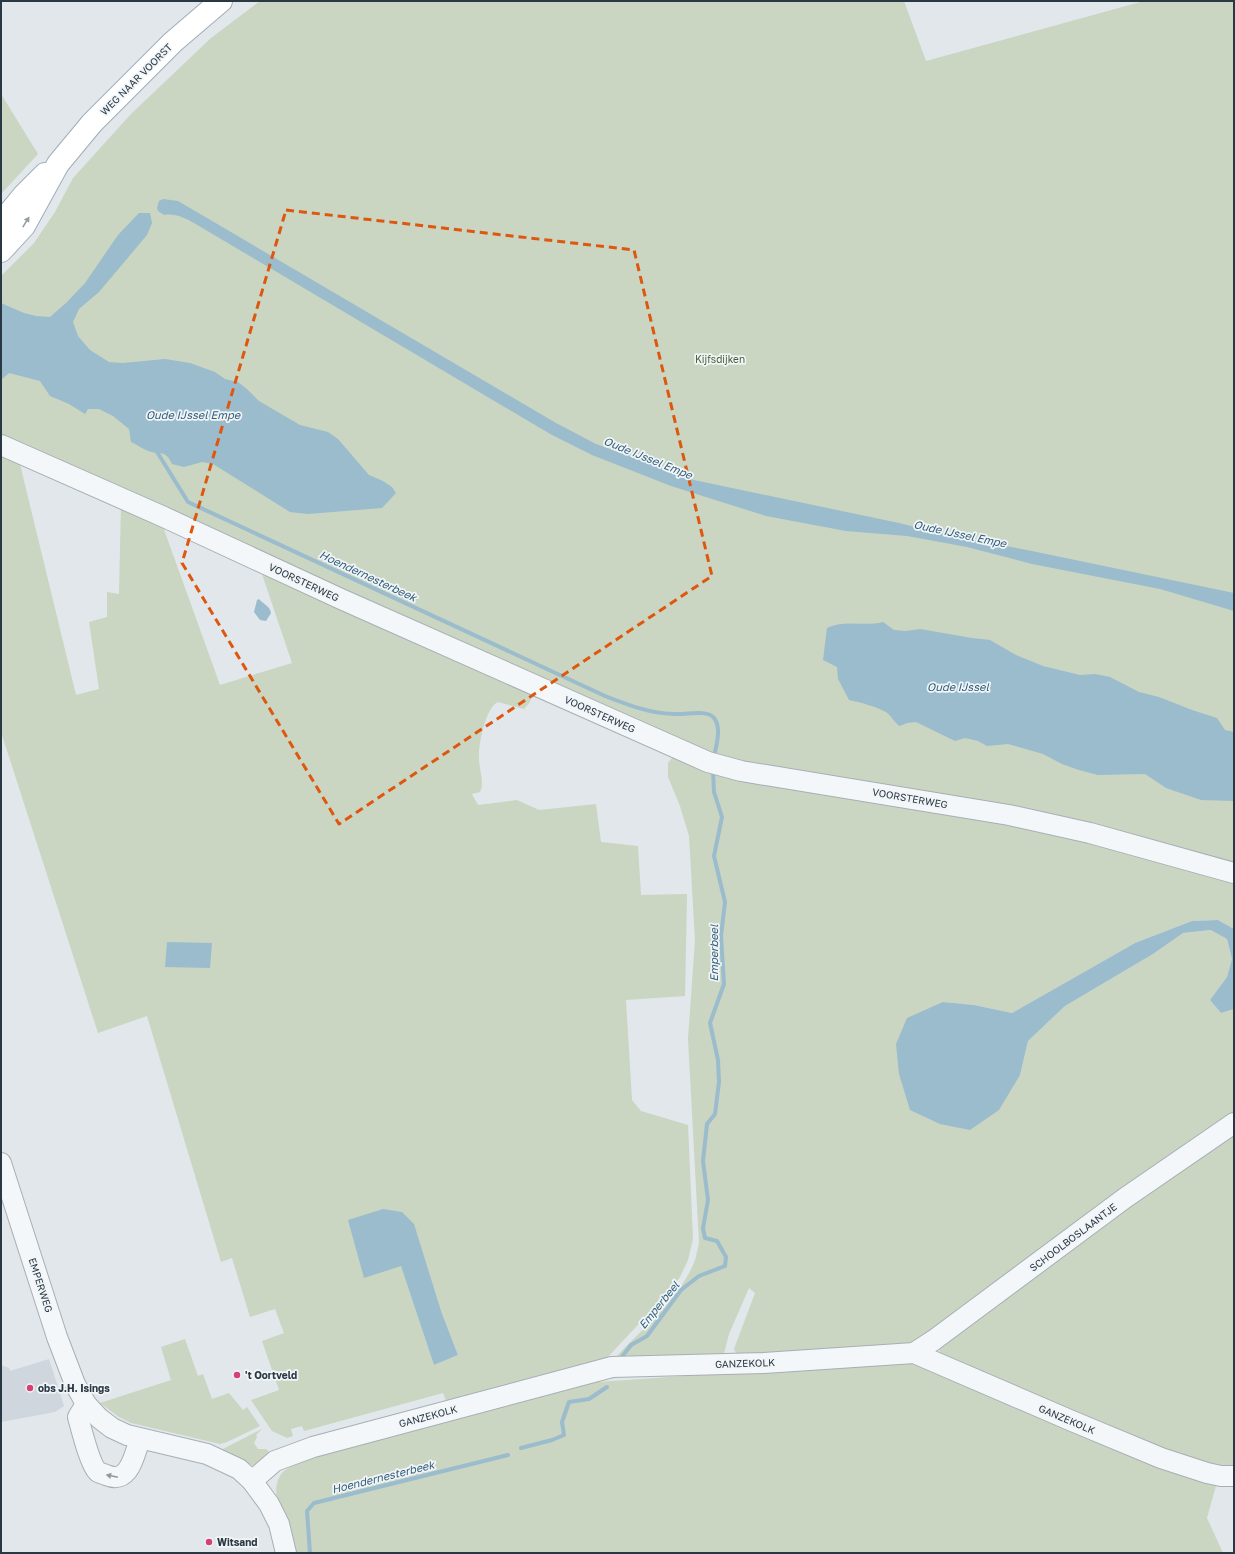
<svg xmlns="http://www.w3.org/2000/svg" width="1235" height="1554" font-family="'Golos Text',sans-serif">
<style>
.built{fill:#cfd6dd}
.green{fill:#cad5c2;fill-rule:evenodd}
.water{fill:#9bbccc}
.lines{fill:none;stroke-linecap:round;stroke-linejoin:round}
.stream{stroke:#9bbccc;stroke-width:4}
.minor-casing{stroke:#a6afb5;stroke-width:22}
.major-casing{stroke:#a0aeb7;stroke-width:24}
.minor{stroke:#f4f7f9;stroke-width:20}
.major{stroke:#fff;stroke-width:22}
.oneway{fill:#949ca1}
.oneway2{fill:#8e989e}
.marked{fill:none;stroke:#de570f;stroke-width:3;stroke-dasharray:8 5;stroke-linejoin:round}
.poi-dot{fill:#d54174;stroke:#f1f5f8;stroke-width:1.5}
.labels{text-anchor:middle;stroke-width:3.5;stroke-linejoin:round;paint-order:stroke}
.street-label{font-size:10px;fill:#293843;stroke:#f1f5f8}
.park-label{font-size:10px;fill:#466035;stroke:#f1f5f8}
.poi-label{font-size:10px;font-weight:bold;fill:#293843;stroke:#f1f5f8;text-anchor:start}
.water-label{font-size:11px;font-style:italic;fill:#315f79;stroke:#f1f5f8}
</style>
<rect width="100%" height="100%" fill="#e1e7eb"/>
<polygon class="built" points="49,1359 64,1406 55,1412 1,1422 1,1365 9,1368 10,1371"/>
<g class="green">
<polygon points="260,1 904,1 926,61 1144,1 1234,1 1234,869 710,757 1,439 1,276 34,243 55,212 73,178 131,114 211,38"/>
<polygon points="1,94 38,154 1,194"/>
<path d="M1 451 19 460 76 695 99 689 89 622 107 617V592L119 594 121 505 162 524 220 685 292 663 260 568 532 693 530 702 524 709 498 702C485 708 478 746 479 759 479 770 485 782 480 792L472 794 478 805 517 800 539 810 596 804 601 842 638 846 641 895 687 894 685 996 626 1000 632 1100 641 1111 688 1125 693 1239 688 1260 680 1277 667 1294 603 1362 446 1401 443 1393 304 1431 302 1426 291 1429 293 1436 287 1438 272 1431 251 1400 279 1390 262 1341 284 1333 275 1309 250 1317 232 1258 221 1262 147 1016 98 1033 1 732ZM401 1265 441 1311 458 1355 434 1365Z"/>
<path d="M675 754 1007 821 1234 879V929L1218 920 1192 921 1135 943 1012 1013 974 1005 943 1002 1020 1075 1028 1041 1065 1006 1153 954 1183 933 1212 930 1227 939 1232 959 1227 977 1210 1000 1221 1013 1234 1009V1119L911 1344 740 1361 734 1349 755 1293 749 1288 729 1334 722 1361 615 1362 616 1357C640 1331 678 1299 692 1267 696 1260 697 1251 699 1243L688 1039 695 940 689 836 680 806 668 777V763Z"/>
<polygon points="1234,1127 1234,1473 1218,1472 941,1360 939,1348"/>
<polygon points="185,1339 198,1376 203,1374 212,1399 229,1393 243,1410 247,1407 260,1426 227,1442 220,1444 131,1423 119,1417 100,1403 171,1380 161,1347"/>
<path d="M897 1361 913 1362 1186 1477 1217 1482 1207 1518 1223 1553H292C286 1533 265 1488 284 1471 290 1466 309 1459 317 1455L584 1383Z"/>
<polygon points="262,1429 256,1435 257,1437 254,1443 258,1449 266,1449 270,1453 275,1450 275,1451 256,1466 248,1464 221,1450"/>
</g>
<g class="water">
<path d="M163 199 178 201 556 423 596 444 694 480 899 523 951 536 1027 550 1234 593V611L1160 589 1032 564 967 547 907 536 846 531 766 516 671 486 592 455 552 435 194 223C185 218 175 213 164 215L158 211 157 208 159 201Z"/>
<path d="M139 213H150L152 223 147 235 99 292 79 309 73 322 78 336 90 350 109 362 123 363 165 359 190 363 215 372 225 379 238 382 248 390 259 401 300 425 328 432 338 439 369 475 383 481 392 487 396 493 382 508 308 514 290 512 213 464 202 462 184 467 172 464C165 448 158 456 146 450 141 448 136 444 131 442L129 429 113 416 99 409H88L85 414 69 404 50 396 40 381 9 373 1 380V303L24 313 36 316 50 317 66 303 85 283 118 235Z"/>
<path d="M259 599C263 604 270 606 271 613L266 621 260 620 254 612 257 600Z"/>
<path d="M883 622 894 630 906 631 920 629 972 638 990 640 1016 655 1043 666 1080 675 1095 674 1110 677 1139 692 1159 697 1192 710 1217 718 1225 730 1234 732V801L1201 800 1166 788 1145 774 1098 775 1079 770 1062 764 1043 754 1008 744 987 746 978 741 965 738 955 741 916 722 907 723 900 726C894 723 892 716 886 712 877 707 860 702 849 700L838 679 837 667 823 660 827 628C846 619 864 627 883 622Z"/>
<polygon points="1218,920 1234,929 1234,1009 1221,1013 1210,1000 1227,977 1232,959 1227,939 1211,930 1183,933 1153,954 1065,1006 1028,1041 1020,1075 999,1110 970,1130 940,1124 910,1110 899,1074 896,1044 907,1018 943,1002 974,1005 1012,1013 1135,943 1192,921"/>
<polygon points="167,942 212,943 210,968 165,967"/>
<polygon points="383,1209 402,1212 414,1224 441,1311 458,1355 434,1365 401,1266 364,1278 348,1220"/>
</g>
<g class="lines">
<g class="stream">
<path d="M154 447 188 502 605 696C628 705 651 714 676 714 686 715 707 709 714 718 722 728 716 746 714 757"/>
<polyline points="621,1358 631,1345 647,1336 681,1290 699,1276 725,1266 726,1257 717,1241 705,1238 703,1228 708,1200 703,1161 707,1124 715,1114 719,1082 718,1060 710,1023 724,984 721,936 725,902 714,856 722,817 714,792 713,770"/>
<polyline points="521,1448 552,1440 564,1435 562,1422 569,1402 589,1399 607,1387"/>
<polyline points="310,1553 307,1511 314,1503 508,1455"/>
</g>
<defs>
<g id="minor">
<polyline points="1,445 164,517 341,599 708,762 741,771 1009,815 1090,833 1234,873"/>
<polyline points="1,1163 57,1337 75,1384 86,1404 99,1418 112,1428 127,1435 207,1454 239,1469 252,1481 269,1504 279,1524 286,1553"/>
<polyline points="914,1353 934,1340 1125,1198 1234,1123"/>
<path d="M86 1404 78 1417C81 1428 90 1465 98 1472 100 1473 104 1474 106 1475 130 1485 134 1455 140 1439"/>
<polyline points="252,1481 275,1461 313,1447 612,1367 764,1363 914,1353 1072,1421 1161,1458 1207,1473 1221,1476 1234,1476"/>
</g>
<g id="major">
<polyline points="1,223 24,195 45,174"/>
<polyline points="1,251 24,226 58,164 92,123 173,42 221,1"/>
</g>
</defs>
<use href="#minor" class="minor-casing"/>
<use href="#major" class="major-casing"/>
<use href="#minor" class="minor"/>
<use href="#major" class="major"/>
</g>
<defs><path id="oneway-solid" d="M-6-.8H1V-3.2L6.5 0L1 3.2V.8H-6Z"/></defs>
<use class="oneway" href="#oneway-solid" transform="translate(26 222) rotate(-58)"/>
<use class="oneway2" href="#oneway-solid" transform="translate(112 1476) rotate(-168)"/>
<path class="marked" d="M286 210 634 250 712 576 339 824 182 563Z"/>
<g class="poi-dot">
<circle cx="237" cy="1375" r="4"/>
<circle cx="30" cy="1388" r="4"/>
<circle cx="209" cy="1542" r="4"/>
</g>
<g class="labels">
<g class="street-label">
<text transform="translate(136 79) rotate(-45)" y="4">WEG NAAR VOORST</text>
<text transform="translate(304 582) rotate(25)" y="4">VOORSTERWEG</text>
<text transform="translate(600 714) rotate(24)" y="4">VOORSTERWEG</text>
<text transform="translate(910 798) rotate(10)" y="4">VOORSTERWEG</text>
<text transform="translate(1073 1237) rotate(-37)" y="4">SCHOOLBOSLAANTJE</text>
<text transform="translate(41 1285) rotate(72)" y="4">EMPERWEG</text>
<text transform="translate(745 1363) rotate(-2)" y="4">GANZEKOLK</text>
<text transform="translate(428 1416) rotate(-15)" y="4">GANZEKOLK</text>
<text transform="translate(1067 1419) rotate(23)" y="4">GANZEKOLK</text>
</g>
<g class="park-label">
<text x="720" y="363">Kijfsdijken</text>
</g>
<g class="poi-label">
<text x="245" y="1379">'t Oortveld</text>
<text x="38" y="1392">obs J.H. Isings</text>
<text x="217" y="1546">Witsand</text>
</g>
<g class="water-label">
<text x="193" y="419">Oude IJssel Empe</text>
<text transform="translate(648 458) rotate(22)" y="4">Oude IJssel Empe</text>
<text transform="translate(960 534) rotate(12)" y="4">Oude IJssel Empe</text>
<text transform="translate(368 576) rotate(25)" y="4">Hoendernesterbeek</text>
<text x="958" y="691">Oude IJssel</text>
<text transform="translate(714 953) rotate(-90)" y="4">Emperbeel</text>
<text transform="translate(659 1305) rotate(-51)" y="4">Emperbeel</text>
<text transform="translate(383 1477) rotate(-14)" y="4">Hoendernesterbeek</text>
</g>
</g>
<rect width="1235" height="1554" fill="none" stroke="#293843" stroke-width="4"/>
</svg>
